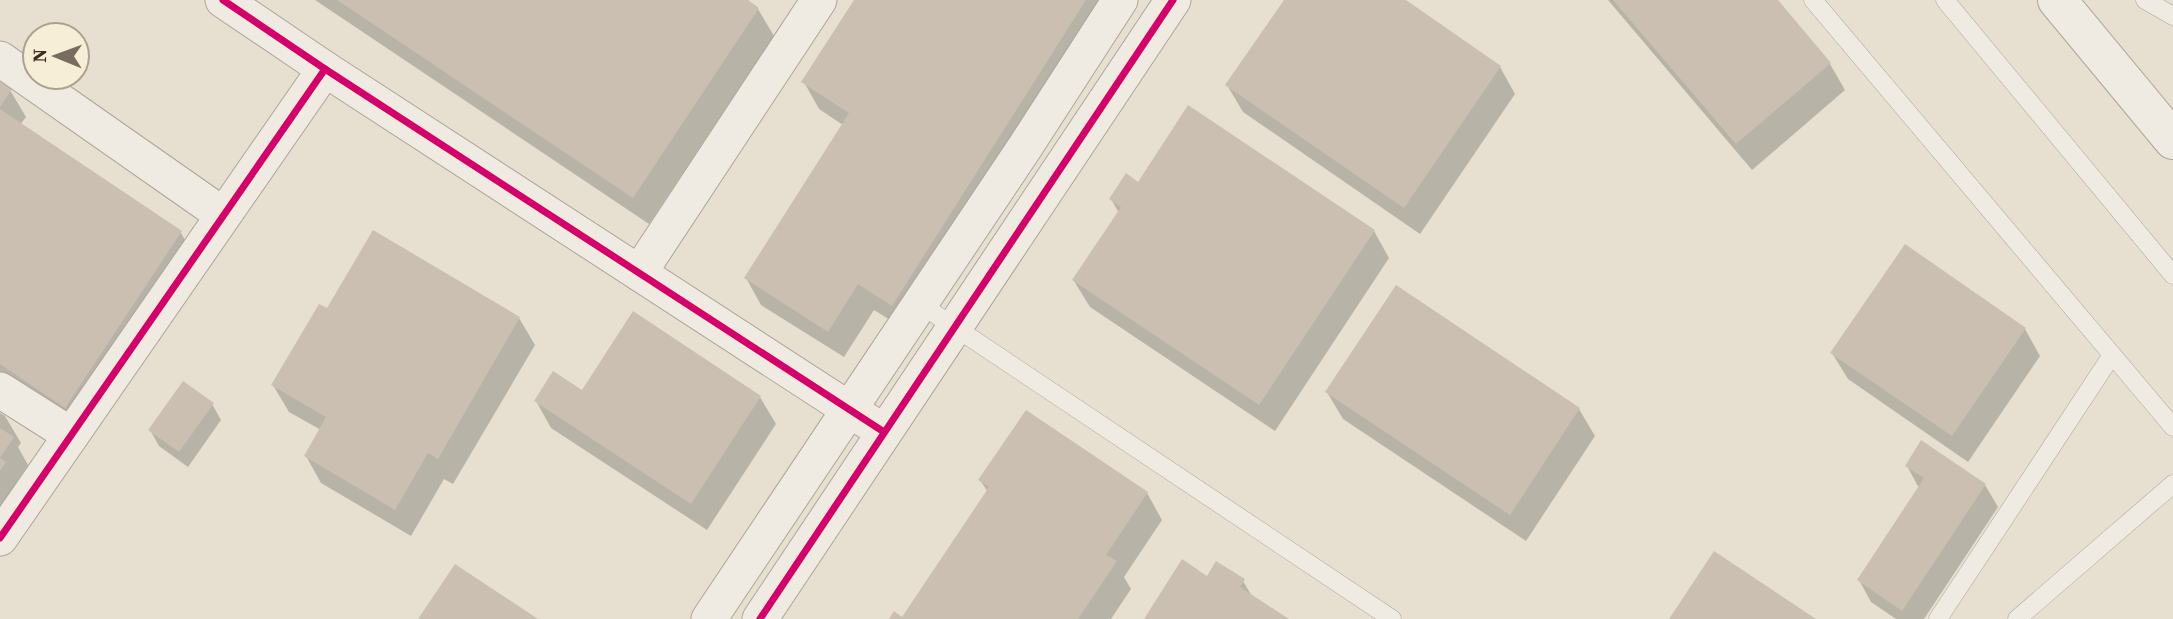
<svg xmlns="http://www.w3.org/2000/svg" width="2173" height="619" font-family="'Source Serif 4',serif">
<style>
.shadow{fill:#0003}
.building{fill:#cbbfb2}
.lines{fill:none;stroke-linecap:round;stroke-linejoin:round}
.service-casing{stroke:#ada599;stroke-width:19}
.minor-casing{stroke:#ada599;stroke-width:37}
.tertiary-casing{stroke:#ada599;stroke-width:40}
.service{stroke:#efebe3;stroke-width:18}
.minor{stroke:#efebe3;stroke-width:35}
.tertiary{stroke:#efebe3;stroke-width:38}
.cycleway-casing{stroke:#f7eed8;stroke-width:11}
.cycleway{stroke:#d6006c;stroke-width:7}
</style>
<rect width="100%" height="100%" fill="#e7e0d1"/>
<g class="shadow">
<polygon points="315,0 745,0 758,9 774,36 649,224"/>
<polygon points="856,0 1118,0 908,331 874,310 844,357 761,305 746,278 843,125 819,109 804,82"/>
<polygon points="1286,0 1403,0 1500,67 1515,94 1420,234 1243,112 1227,85"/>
<polygon points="1608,0 1775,0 1830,64 1845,90 1752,170"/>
<polygon points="0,83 10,90 26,117 20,125 181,233 196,259 81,433 0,379"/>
<polygon points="1138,184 1374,231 1389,258 1275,431 1090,307 1074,281 1119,213 1111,199"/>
<polygon points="1396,288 1579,409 1595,436 1526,541 1343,419 1327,392"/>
<polygon points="327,310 519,318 535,345 453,484 444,479 411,536 321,483 306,456 321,430 289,412 273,385"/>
<polygon points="2025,329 2040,356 1968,462 1848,379 1832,353"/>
<polygon points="582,393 760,397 776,424 707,530 551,428 536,401"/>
<polygon points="212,404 221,420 188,467 159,446 150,430"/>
<polygon points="0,413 5,416 21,443 18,447 28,465 16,483 20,490 0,544"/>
<polygon points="1907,466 1985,485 1998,507 1924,619 1896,619 1871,602 1859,580 1919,488"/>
<polygon points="980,480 1147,493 1162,520 1124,577 1131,589 1111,619 903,619 988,492"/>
<polygon points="1208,578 1243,581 1253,598 1286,619 1146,619"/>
</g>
<g class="building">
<polygon points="337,0 748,0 759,8 633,198"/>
<polygon points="854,0 1086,0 892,306 858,284 828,332 744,278 849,113 801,82"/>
<polygon points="1284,0 1406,0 1501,66 1404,208 1225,85"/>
<polygon points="1613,0 1778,0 1831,63 1736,144"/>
<polygon points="0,81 12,89 0,107"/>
<polygon points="1188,105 1375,230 1259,405 1072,280 1121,207 1109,199 1126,173 1138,182"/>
<polygon points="0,109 182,231 65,408 0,364"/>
<polygon points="373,230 520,317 438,459 428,453 395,510 304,456 326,417 271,385 319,304 327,308"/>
<polygon points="1905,244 2026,328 1952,436 1830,353"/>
<polygon points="1396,285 1580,408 1510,515 1325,392"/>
<polygon points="633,311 761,396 691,504 534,401 553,371 582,390"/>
<polygon points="183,381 214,403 179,452 148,430"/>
<polygon points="1026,410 1148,492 1106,555 1117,561 1078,619 889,619 894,611 902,617 989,487 978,480"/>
<polygon points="0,428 14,437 0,458 6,462 0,471"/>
<polygon points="1921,440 1986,484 1902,611 1857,580 1924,478 1905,466"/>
<polygon points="1714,551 1816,619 1669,619"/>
<polygon points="1182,559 1207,576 1216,561 1245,579 1240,587 1289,619 1144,619"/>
<polygon points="455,564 538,619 418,619"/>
</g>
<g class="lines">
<defs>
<g id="service">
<polyline points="1813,0 2173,427"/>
<polyline points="1945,0 2173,275"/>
<polyline points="2145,0 2173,16"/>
<polyline points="920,304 1392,619"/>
<polyline points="1938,619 2112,355"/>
<polyline points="2017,619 2173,484"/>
</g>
<g id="minor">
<polyline points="223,0 325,69 884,432"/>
<polyline points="0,59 223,215"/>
<polyline points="639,273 819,0"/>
<polyline points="0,390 71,435"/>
<polyline points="0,538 325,69"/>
<polyline points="709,619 1025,147 1120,0"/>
<polyline points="760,619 1173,0"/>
</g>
<polyline id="tertiary" points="2057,0 2173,140"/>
</defs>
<use href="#service" class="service-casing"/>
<use href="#minor" class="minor-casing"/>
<use href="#tertiary" class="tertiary-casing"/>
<use href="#service" class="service"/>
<use href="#minor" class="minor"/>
<use href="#tertiary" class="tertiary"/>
<defs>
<g id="cycleway">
<polyline points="223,0 325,69 884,432"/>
<polyline points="0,538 325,69"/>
<polyline points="760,619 1173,0"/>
</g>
</defs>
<use href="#cycleway" class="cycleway-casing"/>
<use href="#cycleway" class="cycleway"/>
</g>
<g transform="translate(56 56) rotate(271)"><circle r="33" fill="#f7eed8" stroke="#ada18e" stroke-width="2"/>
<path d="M0-5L12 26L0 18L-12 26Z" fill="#786c5e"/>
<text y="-10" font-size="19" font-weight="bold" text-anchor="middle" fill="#3d2e20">N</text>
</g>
</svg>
